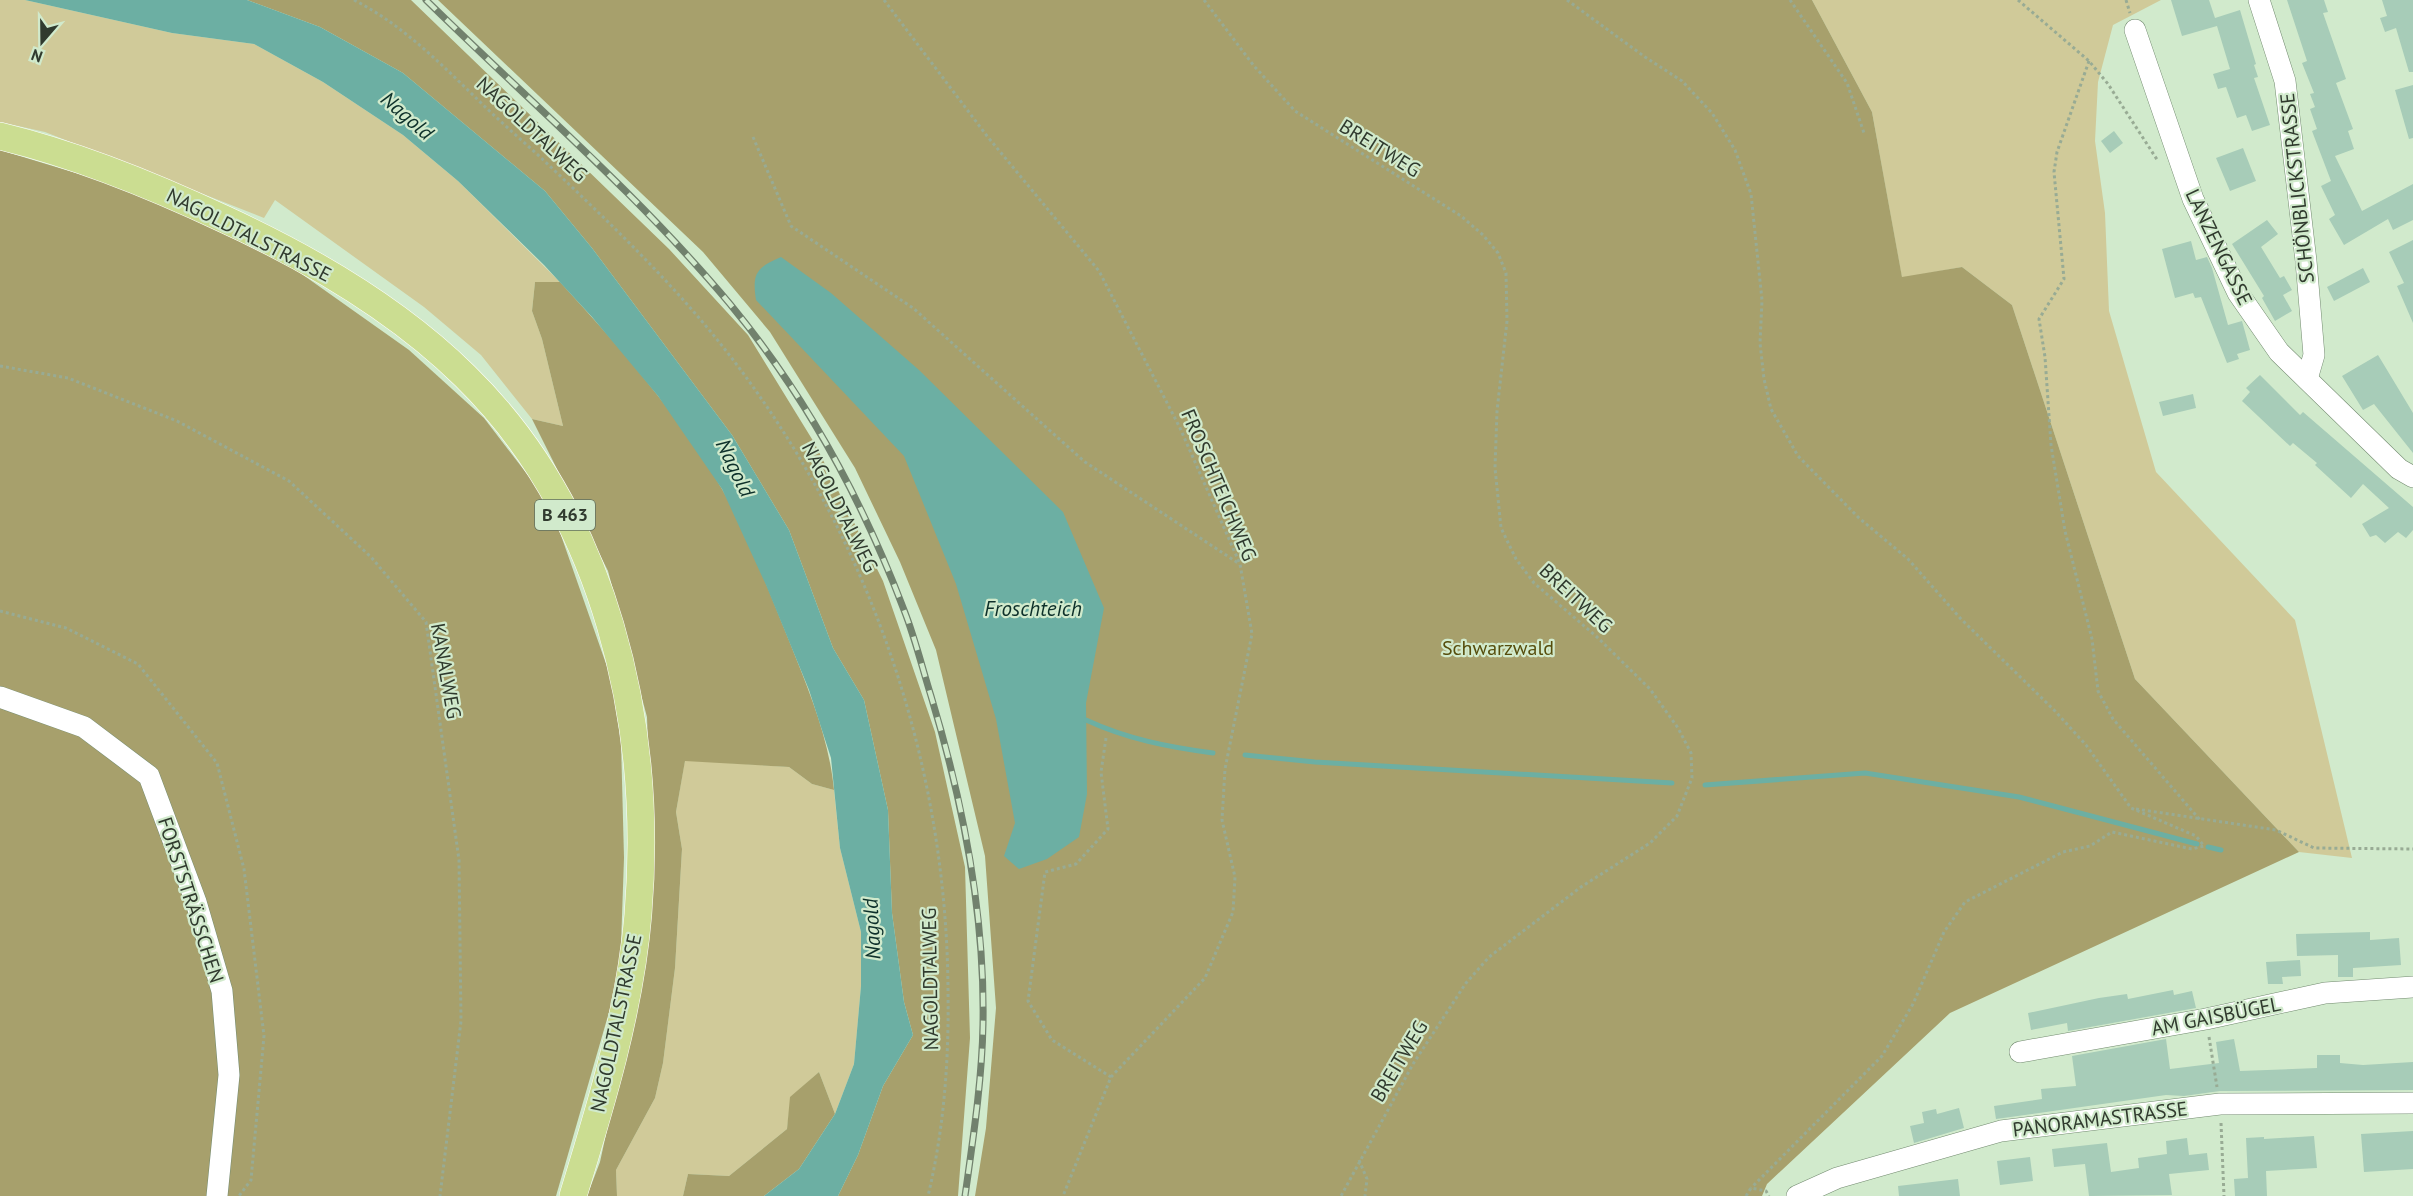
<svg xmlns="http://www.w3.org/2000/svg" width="2413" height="1196" font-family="'PT Sans',sans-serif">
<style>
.green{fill:#d0ca99}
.forest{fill:#a7a06c}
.water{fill:#6cafa3}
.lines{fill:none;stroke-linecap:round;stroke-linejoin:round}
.stream{stroke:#6cafa3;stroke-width:5}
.building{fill:#a7ccb8}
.minor-casing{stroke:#728a6f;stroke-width:22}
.major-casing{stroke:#fff;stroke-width:28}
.path{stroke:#98ab94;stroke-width:3;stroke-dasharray:3 3;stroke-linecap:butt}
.minor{stroke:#fff;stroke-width:21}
.major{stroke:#cbdd91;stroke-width:27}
.rail-casing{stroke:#71816d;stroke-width:7}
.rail{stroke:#d1eacc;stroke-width:4.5;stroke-dasharray:14;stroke-linecap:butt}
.labels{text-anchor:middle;stroke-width:4.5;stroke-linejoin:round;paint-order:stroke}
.shield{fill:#d1eacc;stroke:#606f5d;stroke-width:1.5}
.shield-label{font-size:18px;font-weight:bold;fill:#303a2e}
.street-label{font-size:20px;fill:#303a2e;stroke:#d1eacc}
.park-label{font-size:20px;fill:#564d0c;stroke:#d1eacc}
.water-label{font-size:21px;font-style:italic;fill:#0d302a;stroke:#d1eacc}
</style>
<rect width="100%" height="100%" fill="#d1eacc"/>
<g class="green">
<polygon points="0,0 25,0 172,33 254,44 323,82 403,135 458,181 560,282 535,282 532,311 542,339 563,426 532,419 481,355 424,307 275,200 264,218 45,132 0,122"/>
<polygon points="1812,0 2161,0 2113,25 2098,82 2095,141 2105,213 2109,311 2156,472 2295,620 2352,858 2299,852 2135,679 2012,305 1962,267 1902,278 1872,112"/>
<polygon points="685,760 789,767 812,784 834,790 840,848 861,932 861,986 854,1064 835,1114 819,1072 791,1097 787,1129 729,1176 688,1174 683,1196 617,1196 616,1170 655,1098 663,1063 675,968 682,849 676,812"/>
</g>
<g class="forest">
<polygon points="247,0 411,0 669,249 748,335 815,444 883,581 935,732 965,867 970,1038 958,1196 838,1196 858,1155 883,1086 913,1035 904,1002 892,913 888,810 864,700 833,648 789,530 732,435 592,248 545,191 403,73 320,27"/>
<polygon points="438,0 1812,0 1872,112 1902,277 1962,267 2012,305 2135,679 2299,852 1950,1013 1767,1184 1762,1196 975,1196 986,1128 996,1008 985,856 936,650 900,562 855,468 770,332 703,252"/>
<polygon points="0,150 132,190 289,265 409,350 484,418 550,504 611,678 621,742 624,858 620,974 556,1196 0,1196"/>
<path d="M535 282H560C618 345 679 415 722 489 749 537 769 592 790 643 809 691 829 738 834 790L812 784 789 767 685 761 676 812 682 849 675 968 663 1063 655 1098 616 1170 617 1196H587L600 1162 646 950 653 886 647 717 608 571 532 419 563 426 542 339 532 311Z"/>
<polygon points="819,1072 835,1114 799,1169 764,1196 683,1196 688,1174 729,1176 787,1129 790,1097"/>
</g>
<g class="water">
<polygon points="25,0 247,0 320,27 403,73 545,191 592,248 732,435 789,530 833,648 864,700 888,810 892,913 904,1002 913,1035 883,1086 858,1155 838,1196 764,1196 799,1169 835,1114 854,1064 861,986 861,932 840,848 831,758 809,690 766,585 722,489 658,396 592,317 544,265 458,181 403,135 323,82 254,44 172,33"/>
<path d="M781 257 831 293 919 370 1063 512 1104 608 1086 703 1087 794 1079 837 1047 859 1019 869 1004 856 1015 823 996 719 956 584 904 456 756 300C752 273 756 268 781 257Z"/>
</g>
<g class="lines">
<g class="stream">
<path d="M1086 720C1127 739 1168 747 1213 753"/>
<polyline points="1245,755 1315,762 1672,783"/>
<polyline points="1705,785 1865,773 2019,797 2197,844"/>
<polyline points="2208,847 2221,850"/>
</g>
</g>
<g class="building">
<polygon points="2171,0 2209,0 2217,24 2215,18 2240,10 2256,64 2254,65 2258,77 2254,78 2270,125 2252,131 2246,115 2237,118 2226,87 2218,89 2213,74 2230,69 2217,26 2182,36"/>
<polygon points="2287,0 2324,0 2328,12 2323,13 2346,79 2336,83 2353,129 2348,131 2354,149 2335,156 2362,211 2413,184 2413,220 2393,230 2388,219 2344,245 2329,219 2335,215 2321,186 2331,181 2312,131 2317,129 2310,109 2315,107 2310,94 2314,93 2302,63 2307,61"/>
<polygon points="2382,0 2413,0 2413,72 2409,72 2396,28 2385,32 2380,18 2387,16"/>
<polygon points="2413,85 2413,138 2409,139 2395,90"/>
<polygon points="2114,131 2123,143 2110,153 2101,141"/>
<polygon points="2243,148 2256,181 2230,191 2216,158"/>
<polygon points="2267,220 2278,234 2261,247 2280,278 2284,276 2292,290 2283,295 2292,311 2275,321 2262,298 2264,296 2232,244"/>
<polygon points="2413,240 2413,323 2397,286 2404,283 2389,252"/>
<polygon points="2191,241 2196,260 2207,257 2212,268 2228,325 2242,321 2250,350 2237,354 2239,359 2227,363 2201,297 2195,298 2193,293 2175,298 2162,249"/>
<polygon points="2363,268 2370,282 2334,301 2327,287"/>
<polygon points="2378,355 2413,413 2413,453 2374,404 2363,410 2342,376"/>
<polygon points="2260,375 2300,415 2303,412 2413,507 2413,530 2406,538 2398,532 2385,543 2376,535 2370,537 2362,524 2389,508 2363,484 2351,498 2315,465 2317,463 2293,443 2290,446 2242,401 2250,392 2246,388"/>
<polygon points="2193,394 2196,408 2163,416 2159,402"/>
<polygon points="2370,932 2370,940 2399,938 2401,965 2353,968 2353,977 2338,977 2338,955 2297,956 2296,934"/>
<polygon points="2300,960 2301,976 2282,977 2283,984 2268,984 2266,962"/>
<polygon points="2173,990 2174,995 2192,991 2196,1008 2068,1031 2067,1023 2031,1030 2028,1013 2099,998 2127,994 2128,999"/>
<polygon points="2166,1039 2170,1069 2219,1063 2216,1042 2234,1039 2240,1071 2317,1068 2317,1055 2340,1055 2340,1063 2363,1065 2413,1062 2413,1090 2220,1091 2184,1096 2166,1095 1996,1119 1994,1106 2042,1099 2041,1089 2076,1086 2072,1056"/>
<polygon points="1959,1108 1964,1128 1914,1143 1910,1126 1924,1123 1922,1112 1936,1109 1937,1114"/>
<polygon points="2413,1131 2413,1169 2364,1172 2361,1134"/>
<polygon points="2314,1136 2317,1168 2266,1171 2267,1196 2235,1196 2234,1179 2248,1178 2246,1138 2264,1137 2264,1139"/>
<polygon points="2187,1138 2189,1155 2207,1153 2209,1170 2169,1174 2172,1195 2089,1196 2085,1164 2054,1167 2052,1149 2107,1143 2111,1172 2139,1168 2138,1158 2167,1154 2166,1141"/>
<polygon points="2030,1157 2033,1181 2000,1185 1997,1161"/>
<polygon points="1958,1179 1960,1196 1899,1196 1898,1186"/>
</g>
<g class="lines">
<defs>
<g id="minor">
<polyline points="2259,0 2285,81 2306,261 2314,355 2307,379"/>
<polyline points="2135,30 2193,199 2238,293 2279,352 2399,469 2413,477"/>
<polyline points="0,697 84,727 149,776 196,902 222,991 229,1075 217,1196"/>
<polyline points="2020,1052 2206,1019 2325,993 2413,987"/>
<polyline points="1797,1196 1837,1178 2001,1131 2220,1104 2413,1103"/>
</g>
<path id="major" d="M0 136C78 155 152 185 224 219 311 259 397 309 465 376 606 514 654 724 638 915 630 1011 601 1105 573 1196"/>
</defs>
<use href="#minor" class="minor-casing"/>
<use href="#major" class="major-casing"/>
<g class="path">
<path d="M354 0C401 24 438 61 475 97 495 117 517 136 538 155 608 221 679 288 737 365 873 545 947 768 948 992 949 1061 944 1129 928 1196"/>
<polyline points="884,0 987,136 1099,271 1180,428 1240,564 1252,634 1225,769 1222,820 1235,877 1233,912 1205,978 1111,1077 1063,1196"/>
<polyline points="1204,0 1254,66 1295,111 1461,216 1483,235 1498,253 1506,273 1507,321 1497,411 1495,468 1501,528 1516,559 1534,583 1597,637 1650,689 1678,728 1691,753 1692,778 1677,816 1650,843 1581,887 1489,957 1466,983 1413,1064 1341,1196"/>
<polyline points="1567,0 1645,57 1682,81 1712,113 1735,150 1751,194 1762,300 1760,343 1764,379 1771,409 1798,456 1859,518 1908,559 1961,619 2055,711 2086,745 2131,808 2196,836 2204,846 2192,849 2112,832 2090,846 2063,852 1965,902 1944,932 1913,1004 1882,1056 1751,1188"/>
<polyline points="1790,0 1847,83 1864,133"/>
<polyline points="2018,0 2089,61 2108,84 2158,161"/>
<polyline points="2126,0 2130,13"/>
<polyline points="2089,61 2057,152 2054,172 2064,279 2039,319 2045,357 2051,445 2065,531 2092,639 2098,691 2113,719 2200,820"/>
<polyline points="753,137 791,226 913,308 1085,462 1238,563"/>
<polyline points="0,366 68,378 177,421 289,481 371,557 426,622 459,860 461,1021 440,1196"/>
<polyline points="0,611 66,628 138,664 217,763 244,869 264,1036 251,1180 239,1196"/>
<polyline points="1106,738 1101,772 1108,829 1076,864 1045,872 1028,1001 1052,1040 1111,1077"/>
<polyline points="2136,809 2276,830 2314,848 2413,849"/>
<polyline points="2209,1037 2217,1087"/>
<polyline points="2221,1123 2224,1196"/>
<polyline points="1359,1160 1367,1179 1365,1196"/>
<polyline points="1746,1196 1751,1188 1766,1191 1769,1196"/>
</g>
<use href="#minor" class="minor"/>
<use href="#major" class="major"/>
<defs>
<path id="rail" d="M426 0C528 100 638 194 730 304 806 396 862 499 904 610 915 638 922 667 931 696 963 802 985 912 983 1024 982 1081 973 1139 965 1196"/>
</defs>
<use href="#rail" class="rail-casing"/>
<use href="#rail" class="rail"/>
</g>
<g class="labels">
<rect class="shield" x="535" y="500" width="60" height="30" rx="4.5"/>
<g class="shield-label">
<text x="565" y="521">B 463</text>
</g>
<g class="street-label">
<text transform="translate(532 129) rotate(43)" y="7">NAGOLDTALWEG</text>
<text transform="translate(1380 148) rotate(32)" y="7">BREITWEG</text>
<text transform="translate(2297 188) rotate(-96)" y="7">SCHÖNBLICKSTRASSE</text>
<text transform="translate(249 235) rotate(27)" y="7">NAGOLDTALSTRASSE</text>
<text transform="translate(2219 247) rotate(64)" y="7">LANZENGASSE</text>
<text transform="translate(1219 485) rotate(67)" y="7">FROSCHTEICHWEG</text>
<text transform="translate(840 507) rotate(63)" y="7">NAGOLDTALWEG</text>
<text transform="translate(1576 598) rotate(43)" y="7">BREITWEG</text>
<text transform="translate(446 671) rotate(80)" y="7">KANALWEG</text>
<text transform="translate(191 900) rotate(72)" y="7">FORSTSTRÄSSCHEN</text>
<text transform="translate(930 979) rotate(-91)" y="7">NAGOLDTALWEG</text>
<text transform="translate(2216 1016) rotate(-11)" y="7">AM GAISBÜGEL</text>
<text transform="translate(616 1023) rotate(-78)" y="7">NAGOLDTALSTRASSE</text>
<text transform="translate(1399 1061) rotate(-59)" y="7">BREITWEG</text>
<text transform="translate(2100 1119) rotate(-7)" y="7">PANORAMASTRASSE</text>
</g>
<g class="park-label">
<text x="1498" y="655">Schwarzwald</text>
</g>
<g class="water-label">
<text transform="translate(407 116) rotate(41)" y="7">Nagold</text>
<text transform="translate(735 468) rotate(64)" y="7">Nagold</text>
<text x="1033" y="616">Froschteich</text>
<text transform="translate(872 929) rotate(-93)" y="7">Nagold</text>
</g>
</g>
<g transform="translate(42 42) rotate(200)" stroke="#d1eacc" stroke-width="4.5" paint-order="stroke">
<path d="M0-4.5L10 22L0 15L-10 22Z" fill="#303a2e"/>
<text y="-9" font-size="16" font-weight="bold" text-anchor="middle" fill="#303a2e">N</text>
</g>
</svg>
